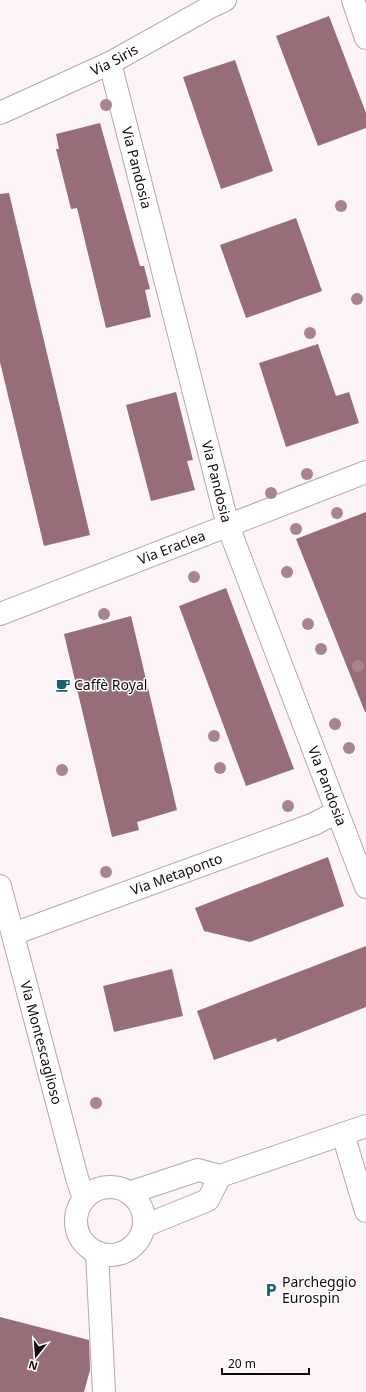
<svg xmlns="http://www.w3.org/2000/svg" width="366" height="1392" font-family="'Noto Sans',sans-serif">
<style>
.building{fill:#976d77}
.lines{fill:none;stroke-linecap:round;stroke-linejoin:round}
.minor-casing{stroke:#b8a5a9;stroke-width:24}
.secondary-casing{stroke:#b8a5a9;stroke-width:24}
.minor{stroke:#fff;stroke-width:22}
.secondary{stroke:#fff;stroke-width:22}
.tree{fill:#a7848e}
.labels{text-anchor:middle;stroke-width:3;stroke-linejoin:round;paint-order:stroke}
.street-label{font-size:14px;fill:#110a0c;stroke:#fff}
.poi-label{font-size:14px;fill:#110a0c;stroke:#fff;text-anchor:start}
</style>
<rect width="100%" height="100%" fill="#fcf4f6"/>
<g class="building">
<polygon points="329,16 366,113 366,128 318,146 276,36"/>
<polygon points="235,60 273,171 221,189 183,77"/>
<polygon points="100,123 140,266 144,266 150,289 145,290 151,317 106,328 77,208 71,209 56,149 59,149 56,134"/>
<polygon points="9,193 90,535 44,546 0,362 0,194"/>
<polygon points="296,218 322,291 246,318 220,245"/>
<polygon points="318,344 336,396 349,392 359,423 286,447 259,363"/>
<polygon points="176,392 193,460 187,461 195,490 151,501 126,405"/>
<polygon points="366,512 366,712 365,712 296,539"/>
<polygon points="226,588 294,769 246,786 179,606"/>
<polygon points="131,616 177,810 137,822 139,830 112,837 64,634"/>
<polygon points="328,857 344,906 250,942 204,931 195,908"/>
<polygon points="366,946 366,1007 277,1042 276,1038 214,1060 197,1011"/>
<polygon points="172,969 183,1016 114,1032 103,986"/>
<polygon points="0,1317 89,1340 90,1370 84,1392 0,1392"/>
</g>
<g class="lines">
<defs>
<g id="minor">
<polyline points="353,0 366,38"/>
<path id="s1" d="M110 63 228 526 366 887"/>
<path id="s2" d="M0 113 110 63 212 6 225 0"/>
<path id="s3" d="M0 614 366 472"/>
<path id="s4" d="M13 934 314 824 337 812"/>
<polyline points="343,1134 366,1211"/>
<polyline points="129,1193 198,1170 220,1176 366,1126"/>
<polyline points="144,1226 208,1200 220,1176"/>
</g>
<g id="secondary">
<path id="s5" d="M0 886 77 1178 84 1199"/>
<circle cx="110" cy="1221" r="34"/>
<polyline points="97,1253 104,1392"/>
</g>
</defs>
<use href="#minor" class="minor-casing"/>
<use href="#secondary" class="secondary-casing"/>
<use href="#minor" class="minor"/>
<use href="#secondary" class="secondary"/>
</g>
<g class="tree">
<circle cx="106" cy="105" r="6"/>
<circle cx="341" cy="206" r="6"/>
<circle cx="357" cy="299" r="6"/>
<circle cx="310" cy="333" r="6"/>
<circle cx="307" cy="474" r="6"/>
<circle cx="271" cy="493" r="6"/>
<circle cx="337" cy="513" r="6"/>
<circle cx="296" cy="529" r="6"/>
<circle cx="287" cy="572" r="6"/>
<circle cx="194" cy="577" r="6"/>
<circle cx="104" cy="614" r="6"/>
<circle cx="308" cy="624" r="6"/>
<circle cx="321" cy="649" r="6"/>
<circle cx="358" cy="666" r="6"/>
<circle cx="335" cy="724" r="6"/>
<circle cx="214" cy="736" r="6"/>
<circle cx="349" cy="748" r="6"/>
<circle cx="220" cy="768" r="6"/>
<circle cx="62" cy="770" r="6"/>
<circle cx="288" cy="806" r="6"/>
<circle cx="106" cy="872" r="6"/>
<circle cx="96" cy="1103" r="6"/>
</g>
<defs>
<symbol id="cafe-bare" viewBox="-9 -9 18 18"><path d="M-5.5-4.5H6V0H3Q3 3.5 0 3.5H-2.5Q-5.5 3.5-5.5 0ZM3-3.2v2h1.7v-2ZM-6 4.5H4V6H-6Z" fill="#196070" stroke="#fff" stroke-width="2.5" paint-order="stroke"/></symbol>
<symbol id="parking-bare" viewBox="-9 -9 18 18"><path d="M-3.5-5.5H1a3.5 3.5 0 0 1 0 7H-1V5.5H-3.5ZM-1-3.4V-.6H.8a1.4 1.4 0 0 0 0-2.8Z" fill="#196070" stroke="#fff" stroke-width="2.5" paint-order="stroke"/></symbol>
</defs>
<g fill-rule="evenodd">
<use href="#cafe-bare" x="53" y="675" width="20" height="20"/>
<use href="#parking-bare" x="261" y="1280" width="20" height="20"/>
</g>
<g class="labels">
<g class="street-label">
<text dy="5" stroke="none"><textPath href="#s2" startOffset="126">Via Siris</textPath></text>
<text dy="5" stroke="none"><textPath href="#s1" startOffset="108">Via Pandosia</textPath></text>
<text dy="5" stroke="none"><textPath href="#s1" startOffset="432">Via Pandosia</textPath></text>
<text dy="5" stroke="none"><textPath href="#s3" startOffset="184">Via Eraclea</textPath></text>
<text dy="5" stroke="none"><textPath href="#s1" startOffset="756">Via Pandosia</textPath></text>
<text dy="5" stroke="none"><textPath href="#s4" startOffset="174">Via Metaponto</textPath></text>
<text dy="5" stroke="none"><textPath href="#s5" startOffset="162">Via Montescaglioso</textPath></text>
</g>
<g class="poi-label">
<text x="74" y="690">Caffè Royal</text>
<text x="282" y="1287">Parcheggio<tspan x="282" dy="16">Eurospin</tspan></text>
</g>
</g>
<g transform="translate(36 1356) rotate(197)" stroke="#ffffff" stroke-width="3" paint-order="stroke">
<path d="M0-3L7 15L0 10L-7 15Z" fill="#110a0c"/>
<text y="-6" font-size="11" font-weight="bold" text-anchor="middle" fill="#110a0c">N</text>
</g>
<path d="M222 1368v6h87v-6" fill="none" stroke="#110a0c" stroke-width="2"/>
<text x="228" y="1368" font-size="12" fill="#110a0c" stroke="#ffffff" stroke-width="3" paint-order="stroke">20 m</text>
</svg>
